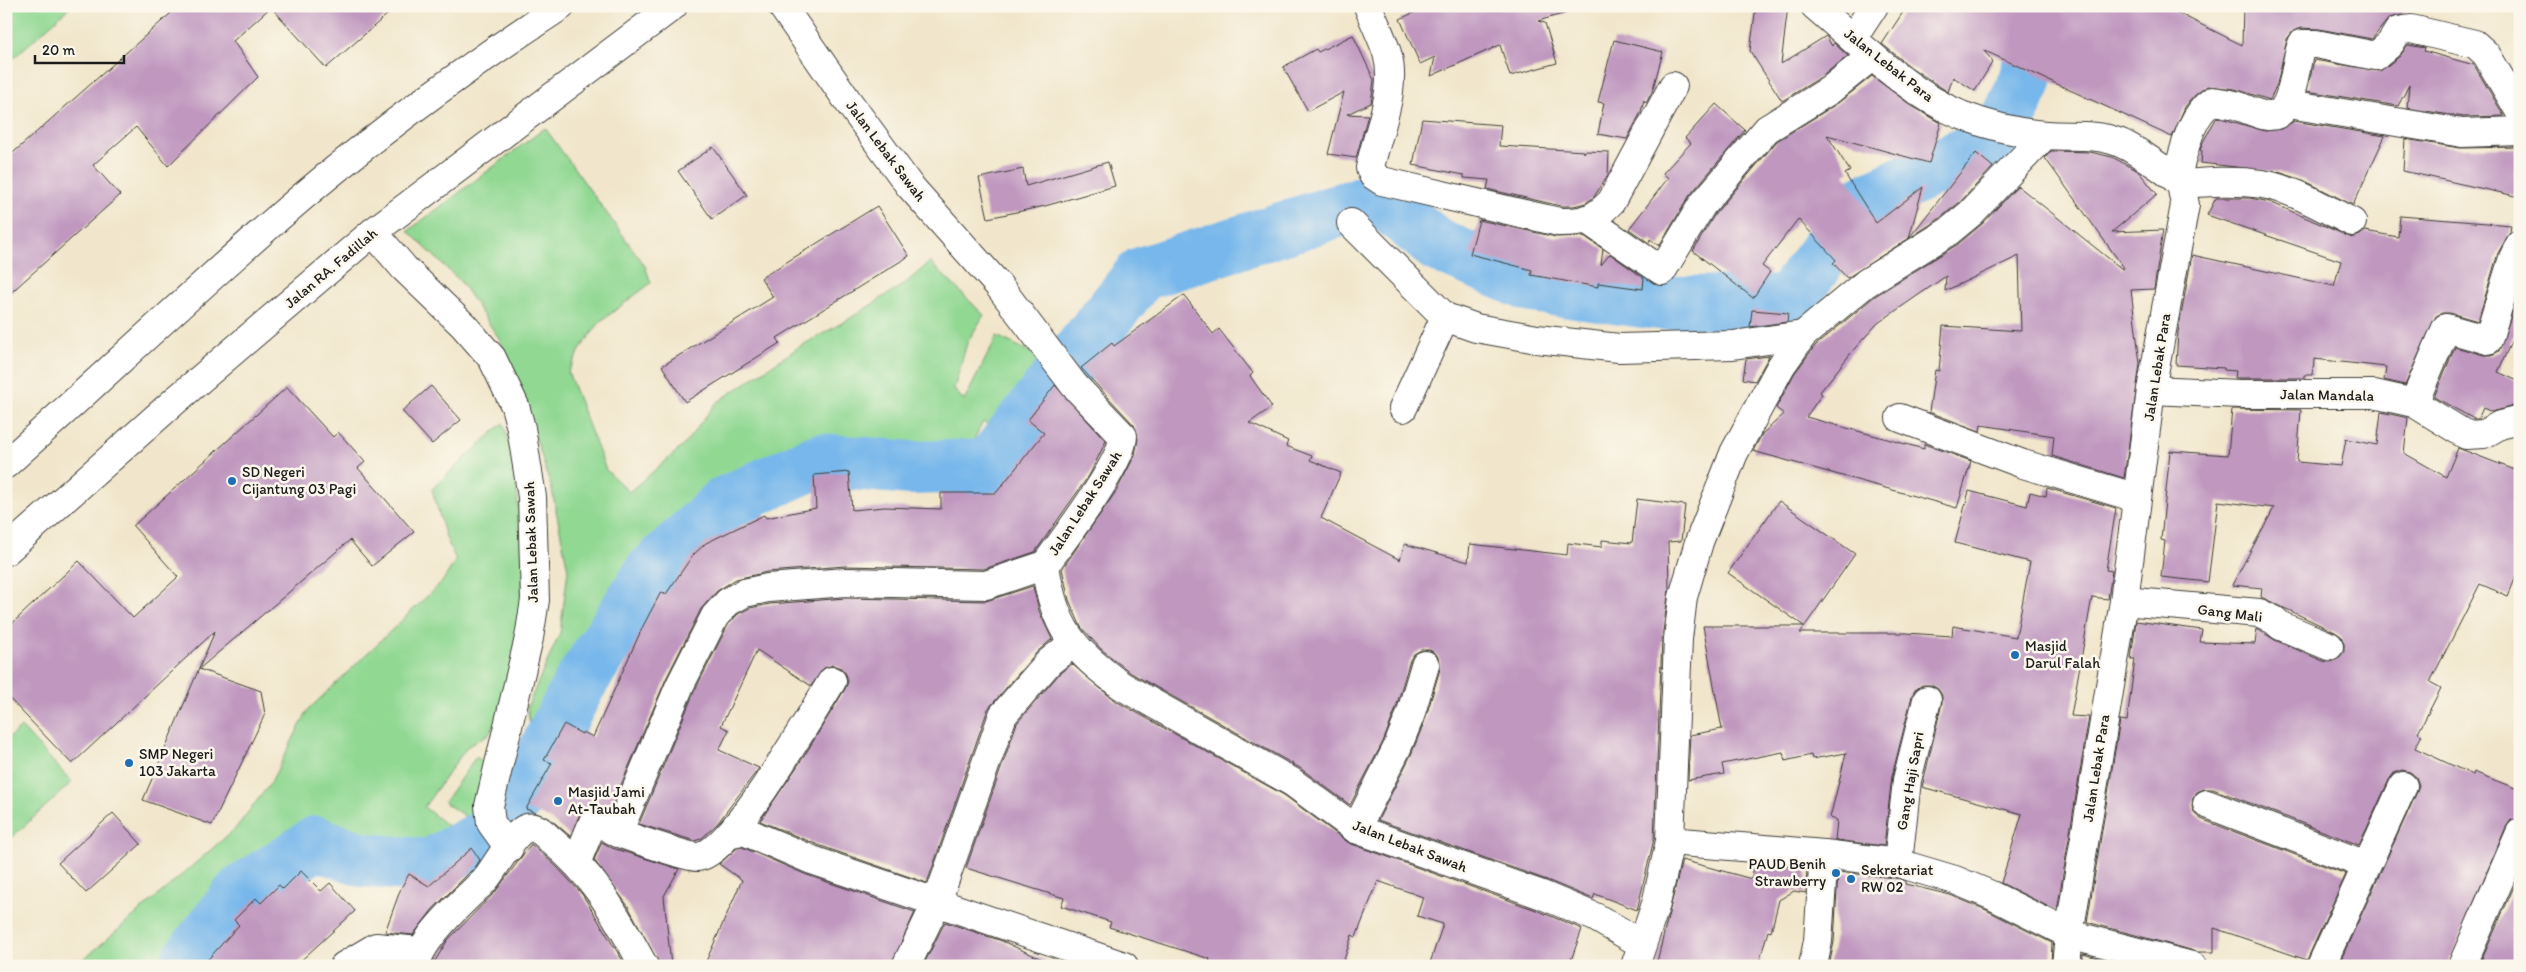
<svg xmlns="http://www.w3.org/2000/svg" width="2526" height="972" font-family="Itim,sans-serif">
<style>
.green{fill:#91d893;stroke:#567a58}
.lines{fill:none;stroke-linecap:round;stroke-linejoin:round}
.river{stroke:#77b7eb;stroke-width:54}
.building{fill:#bf97bf}
.minor-casing{stroke:#3c3a36;stroke-width:30}
.major-casing{stroke:#3c3a36;stroke-width:30}
.minor{stroke:#fff;stroke-width:28}
.major{stroke:#fff;stroke-width:28}
.poi-dot{fill:#1f6fb2;stroke:#fbf7ec;stroke-width:2}
.labels{text-anchor:middle;stroke-width:5;stroke-linejoin:round;paint-order:stroke}
.street-label{font-size:15px;fill:#1c1c1c;stroke:#fbf7ec}
.poi-label{font-size:15px;fill:#1c1c1c;stroke:#fbf7ec;text-anchor:start}
</style>
<rect width="100%" height="100%" fill="#fbf7ec"/>
<filter id="ink" filterUnits="userSpaceOnUse"><feTurbulence type="fractalNoise" baseFrequency=".02" numOctaves="2"/><feDisplacementMap in="SourceGraphic" scale="10" xChannelSelector="R" yChannelSelector="G"/><feConvolveMatrix kernelMatrix="1 2 1 2 8 2 1 2 1" color-interpolation-filters="sRGB"/></filter>
<filter id="wash" filterUnits="userSpaceOnUse"><feTurbulence type="fractalNoise" baseFrequency=".0096" numOctaves="4" result="noise"/><feDisplacementMap in="SourceGraphic" scale="20" xChannelSelector="R" yChannelSelector="G"/><feGaussianBlur stdDeviation="1.12" result="paint"/><feColorMatrix in="noise" values="0 0 0 0 0 0 0 0 0 0 0 0 0 0 0 0 0 1.4 0 .05"/><feComposite in="paint" operator="in"/></filter>
<g filter="url(#wash)">
<rect width="100%" height="100%" fill="#f1e6cb"/>
<g class="green">
<polygon points="6,6 71,6 6,65"/>
<polygon points="545,128 645,266 651,283 601,321 583,345 568,372 606,470 629,492 683,446 716,403 799,347 849,319 907,282 930,262 984,315 967,343 954,389 964,401 997,336 1047,360 1009,435 983,422 968,451 950,452 863,437 833,448 756,464 664,536 637,564 582,636 547,701 533,744 527,707 560,633 568,570 552,490 516,374 498,337 460,281 408,231"/>
<path d="M503 423 514 457 524 575 514 652 497 717 490 733 467 747 424 807 459 835C402 864 382 845 327 825L280 846 239 875 179 946 174 966H76L235 829 270 784 308 710 442 582 456 560 446 538 432 489Z"/>
<polygon points="21,727 72,782 6,843 6,741"/>
<polygon points="476,757 505,776 473,822 444,802"/>
</g>
<g class="lines">
<polyline class="river" points="189,966 189,959 241,892 316,843 363,860 429,866 487,835 528,784 579,685 652,571 725,503 820,460 911,468 988,466 1141,274 1378,198 1437,245 1532,286 1659,303 1788,302 1861,203 2000,137 2024,84 2045,6"/>
</g>
<g id="blocks">
<g class="building">
<polygon points="179,6 397,6 326,68 271,7 233,41 258,77 168,166 136,127 93,165 120,195 6,297 6,159"/>
<polygon points="1428,6 1566,6 1566,13 1538,21 1545,23 1557,63 1510,76 1500,45 1431,76 1435,57 1420,64 1400,19"/>
<polygon points="1756,6 1788,6 1781,64 1826,36 1832,46 1834,43 1848,56 1821,77 1782,101 1750,51"/>
<polygon points="1907,6 2164,6 2242,45 2243,6 2405,6 2402,15 2389,18 2372,39 2319,29 2302,28 2293,31 2287,39 2277,84 2270,100 2235,89 2207,86 2194,96 2185,107 2172,137 1983,50 1993,61 1975,91 1953,77 1948,92 1912,68 1882,44"/>
<polygon points="1353,35 1374,80 1371,103 1347,114 1368,115 1356,158 1328,154 1344,92 1308,111 1283,67 1316,49 1318,52"/>
<polygon points="1614,40 1663,52 1652,92 1646,103 1644,100 1641,112 1627,139 1598,134 1604,103 1598,102"/>
<polygon points="2408,45 2425,48 2424,51 2474,65 2504,116 2463,117 2407,108 2409,85 2398,106 2307,91 2314,60 2380,71 2400,56"/>
<polygon points="1872,76 1912,106 1941,123 1929,163 1827,135 1850,171 1845,174 1876,223 1923,187 1909,238 1976,153 1993,167 1960,202 1939,219 1847,278 1833,263 1836,260 1798,219 1762,266 1770,272 1753,298 1693,251 1715,214 1777,141 1838,103"/>
<polygon points="1716,104 1745,130 1690,195 1659,246 1650,239 1649,243 1629,229 1668,178 1663,173 1691,143 1685,138"/>
<polygon points="2217,117 2265,131 2281,129 2294,121 2385,136 2353,205 2303,180 2278,172 2201,163 2202,151 2200,150 2203,142"/>
<polygon points="1422,119 1501,125 1499,146 1584,151 1584,153 1585,151 1609,152 1608,175 1594,197 1586,203 1574,206 1561,206 1487,189 1489,180 1464,178 1464,175 1413,165"/>
<polygon points="2405,139 2460,148 2520,147 2520,197 2403,171"/>
<polygon points="713,147 747,195 712,219 678,171"/>
<polygon points="2051,151 2090,152 2112,157 2138,171 2157,194 2112,232 2163,230 2154,289 2131,290 2140,364 2124,478 2052,456 2054,436 1981,425 1980,431 1929,412 1935,370 1939,371 1943,326 2021,331 2019,256 1945,291 1946,276 1878,323 1855,348 1820,392 1822,394 1806,417 1924,449 1924,444 1971,461 1957,508 1753,451 1762,434 1784,414 1776,408 1794,374 1815,346 1875,296 1958,244 1982,224 2018,186 2122,269 2124,268 2045,158"/>
<polygon points="1108,162 1115,186 1045,206 988,218 979,178 1023,169 1026,186"/>
<polygon points="2216,198 2250,198 2270,202 2352,238 2360,235 2365,231 2398,237 2400,216 2511,225 2510,232 2498,253 2478,321 2450,313 2442,313 2436,316 2405,385 2384,380 2386,367 2314,359 2313,375 2304,375 2304,378 2235,378 2236,371 2224,370 2224,368 2176,365 2178,332 2192,255 2334,286 2341,261 2207,215"/>
<polygon points="877,206 909,256 777,338 780,343 685,402 662,366 773,297 761,278"/>
<polygon points="1479,220 1556,237 1584,236 1603,249 1601,265 1610,254 1644,278 1643,289 1598,283 1598,287 1531,275 1532,270 1470,254"/>
<polygon points="1184,295 1213,334 1219,329 1253,373 1250,376 1272,407 1249,423 1288,441 1286,446 1312,456 1310,460 1341,473 1321,518 1400,560 1405,544 1468,562 1470,544 1567,555 1568,543 1602,547 1602,540 1632,543 1637,499 1685,505 1681,541 1668,542 1669,590 1662,638 1654,839 1637,910 1595,894 1593,899 1547,880 1378,820 1411,755 1425,720 1440,669 1440,661 1436,654 1430,650 1421,650 1414,654 1410,660 1395,711 1383,742 1350,805 1300,768 1131,673 1101,649 1081,627 1069,600 1062,569 1117,490 1135,455 1138,439 1134,425 1081,368 1112,343 1114,346"/>
<polygon points="2517,299 2520,299 2520,336 2514,335 2498,372 2520,382 2520,398 2517,405 2492,412 2483,408 2478,419 2474,419 2434,397 2455,347 2484,355 2492,355 2499,351"/>
<polygon points="1752,310 1788,313 1787,322 1750,327"/>
<polygon points="1769,356 1755,381 1743,379 1746,359"/>
<polygon points="1055,385 1106,441 1090,474 1035,552 984,569 845,566 767,572 736,579 717,591 701,609 666,679 610,811 597,806 585,809 579,816 570,836 549,818 526,809 552,763 544,760 564,724 582,734 583,732 593,737 643,626 661,592 666,594 693,555 706,543 764,515 766,518 816,508 814,475 849,472 852,510 885,507 941,509 941,493 996,493 1044,433 1028,420"/>
<polygon points="431,386 461,420 432,444 402,411"/>
<polygon points="287,387 333,437 338,432 365,462 358,468 414,532 372,566 350,540 199,669 261,691 265,714 212,825 143,800 215,631 72,764 6,695 6,629 79,561 133,618 178,577 133,526"/>
<polygon points="2232,409 2301,410 2297,462 2341,466 2346,439 2377,445 2381,412 2408,418 2404,453 2446,477 2458,448 2520,472 2520,567 2508,596 2480,584 2430,682 2441,688 2418,733 2422,735 2415,748 2473,775 2474,772 2520,790 2520,818 2511,820 2506,827 2447,966 2338,966 2417,792 2419,785 2416,777 2410,772 2402,770 2394,773 2389,780 2359,845 2213,789 2204,789 2197,792 2193,798 2192,807 2195,814 2201,819 2346,874 2307,960 2214,928 2214,952 2198,952 2087,922 2120,720 2127,721 2135,659 2131,659 2136,621 2202,630 2200,642 2255,644 2257,629 2275,640 2323,661 2331,662 2338,659 2344,652 2344,644 2341,636 2335,632 2261,597 2262,588 2232,585 2274,508 2218,501 2208,582 2161,577 2165,541 2161,540 2170,451 2228,455"/>
<polygon points="2047,488 2116,508 2106,570 2112,571 2108,599 2092,597 2071,716 2089,717 2057,911 2001,883 2022,814 1922,787 1942,703 1942,695 1938,689 1931,685 1922,685 1915,690 1912,696 1892,776 1884,846 1835,840 1837,820 1830,818 1846,753 1812,759 1811,755 1785,761 1783,752 1722,764 1724,774 1688,780 1690,735 1722,729 1703,626 1804,626 1728,573 1779,501 1855,554 1800,633 1906,633 1952,636 1953,626 2016,637 2030,562 1955,543 1969,491 2027,506 2030,492 2046,496"/>
<polygon points="1033,586 1039,611 1052,639 1037,652 988,709 927,883 818,845 760,821 803,758 845,689 848,682 846,674 841,668 833,665 824,668 811,686 757,650 721,726 729,730 719,750 759,768 717,824 702,838 695,841 639,824 694,692 728,625 738,614 750,608 770,604 846,598 986,601"/>
<polygon points="1072,664 1114,700 1284,795 1349,843 1536,910 1582,929 1569,966 1429,966 1443,924 1417,916 1423,897 1378,881 1356,937 1352,935 1342,966 1208,966 1210,959 1109,927 1111,922 1061,906 1064,898 966,868 1017,723 1060,673"/>
<polygon points="113,813 141,844 86,893 58,863"/>
<polygon points="602,842 612,848 679,869 664,896 671,966 660,966 628,906 594,860"/>
<polygon points="531,844 557,867 582,894 626,966 432,966 447,941 496,891"/>
<polygon points="742,847 807,875 915,912 891,966 704,966 742,880 719,864 737,848"/>
<polygon points="472,848 480,860 476,866 433,909 413,935 385,932 401,888 409,874 429,886"/>
<polygon points="1682,860 1752,879 1754,864 1807,868 1806,893 1794,891 1779,900 1771,932 1768,931 1758,966 1656,966"/>
<polygon points="301,871 321,891 330,883 355,911 295,966 202,966 239,925 234,920 256,898 261,903 279,885 283,889"/>
<polygon points="1838,872 1895,878 1905,881 1905,884 1950,895 1984,909 2052,943 2051,966 1829,966 1834,942"/>
<polygon points="2520,873 2520,966 2479,966"/>
<polygon points="945,922 1002,941 1057,966 923,966"/>
<polygon points="2083,954 2129,966 2082,966"/>
</g>
</g>
</g>
<g filter="url(#ink)">
<use href="#blocks" fill-opacity="0" stroke="#3c3a36" stroke-width="1"/>
<g class="lines">
<defs>
<g id="minor">
<path d="M782 6 847 100 909 185 999 286 1074 385 1123 436C1123 463 1063 540 1045 565 1054 628 1072 649 1122 686L1292 782 1356 829 1542 895 1595 917 1642 944"/>
<path d="M1368 6C1374 22 1382 37 1387 53 1398 90 1377 132 1370 168L1373 175 1382 181 1559 222C1585 222 1592 221 1611 202L1673 86"/>
<path d="M1815 6C1860 44 1906 92 1961 115 1987 125 2018 133 2046 135 2070 137 2095 133 2118 142 2132 147 2170 173 2181 184L2185 205 2151 390 2124 601 2069 934 2066 966"/>
<polyline points="1853,38 1874,6"/>
<polyline points="2289,104 2462,133 2520,131"/>
<path d="M2176 179C2184 153 2189 117 2212 101 2219 102 2227 103 2235 105 2245 108 2258 115 2268 116 2296 118 2293 63 2302 44H2316L2376 56 2390 44 2398 31 2411 29 2475 44 2486 54 2520 112"/>
<path d="M2181 184C2208 182 2235 180 2262 184 2294 189 2323 208 2352 222"/>
<polyline points="1586,219 1662,271 1702,205 1767,129 1830,90 1872,56"/>
<polyline points="1351,223 1445,317 1476,328 1537,339 1619,348 1733,345 1803,335"/>
<polyline points="373,232 404,268 464,326 492,358 515,406 521,428 532,497 535,600 529,638 489,806 491,823 509,848"/>
<polyline points="2151,390 2240,394 2374,394 2414,403 2466,435 2484,434 2500,425 2520,420"/>
<polyline points="2414,403 2446,328 2488,340 2513,258 2520,244"/>
<polyline points="1403,408 1445,317"/>
<polyline points="1900,418 2023,464 2137,498"/>
<polyline points="2124,601 2259,613 2274,620 2281,626 2329,646"/>
<polyline points="2207,804 2366,865"/>
<polyline points="1356,829 1397,748 1410,716 1425,665"/>
<polyline points="618,833 680,685 715,616 728,602 744,593 768,588 846,582 986,585 1045,565"/>
<polyline points="731,833 744,831 812,860 1124,966"/>
<polyline points="1670,841 1824,854 1898,863 1955,880 1991,895 2069,934 2192,966"/>
<path d="M577 861 593 822C602 821 609 829 617 832 628 837 688 857 697 857 729 858 813 711 832 681"/>
<polyline points="1898,863 1907,780 1927,700"/>
<polyline points="344,966 376,947 420,951"/>
<path d="M415 966C423 936 462 902 484 881 495 869 513 832 527 828 537 825 545 835 552 841 598 879 616 916 644 966"/>
<polyline points="906,966 937,902 1003,715 1049,662 1073,643"/>
<polyline points="1635,966 1656,904 1670,841 1678,639 1683,597 1699,542 1734,453 1781,366 1803,335 1866,283 1948,232 1971,213 2045,135"/>
<polyline points="1813,966 1818,941 1824,854"/>
<polyline points="2321,966 2403,786"/>
<polyline points="2462,966 2520,833"/>
</g>
<g id="major">
<path d="M6 464C95 384 182 302 272 223 362 144 461 71 561 6"/>
<polyline points="6,551 176,400 373,232 673,6"/>
</g>
</defs>
<use href="#minor" class="minor-casing"/>
<use href="#major" class="major-casing"/>
<use href="#minor" class="minor"/>
<use href="#major" class="major"/>
</g>
</g>
<g class="poi-dot">
<circle cx="232" cy="481" r="5"/>
<circle cx="2015" cy="655" r="5"/>
<circle cx="129" cy="763" r="5"/>
<circle cx="558" cy="801" r="5"/>
<circle cx="1836" cy="873" r="5"/>
<circle cx="1851" cy="879" r="5"/>
</g>
<g class="labels">
<g class="street-label">
<text transform="translate(1889 65) rotate(38)" y="5">Jalan Lebak Para</text>
<text transform="translate(886 151) rotate(53)" y="5">Jalan Lebak Sawah</text>
<text transform="translate(331 268) rotate(-40)" y="5">Jalan RA. Fadillah</text>
<text transform="translate(2157 367) rotate(-81)" y="5">Jalan Lebak Para</text>
<text transform="translate(2327 395) rotate(1)" y="5">Jalan Mandala</text>
<text transform="translate(1085 503) rotate(-57)" y="5">Jalan Lebak Sawah</text>
<text transform="translate(531 542) rotate(-92)" y="5">Jalan Lebak Sawah</text>
<text transform="translate(2230 613) rotate(7)" y="5">Gang Mali</text>
<text transform="translate(2096 768) rotate(-81)" y="5">Jalan Lebak Para</text>
<text transform="translate(1910 781) rotate(-80)" y="5">Gang Haji Sapri</text>
<text transform="translate(1410 846) rotate(21)" y="5">Jalan Lebak Sawah</text>
</g>
<g class="poi-label">
<text x="242" y="477">SD Negeri<tspan x="242" dy="17">Cijantung 03 Pagi</tspan></text>
<text x="2025" y="651">Masjid<tspan x="2025" dy="17">Darul Falah</tspan></text>
<text x="139" y="759">SMP Negeri<tspan x="139" dy="17">103 Jakarta</tspan></text>
<text x="568" y="797">Masjid Jami<tspan x="568" dy="17">At-Taubah</tspan></text>
<text x="1826" y="869" text-anchor="end">PAUD Benih<tspan x="1826" dy="17">Strawberry</tspan></text>
<text x="1861" y="875">Sekretariat<tspan x="1861" dy="17">RW 02</tspan></text>
</g>
</g>
<rect width="2526" height="972" fill="none" stroke="#fbf7ec" stroke-width="25"/>
<path d="M35 55v8h89v-8" fill="none" stroke="#1c1c1c" stroke-width="2.5"/>
<text x="42" y="55" font-size="15" fill="#1c1c1c" stroke="#fbf7ec" stroke-width="4" paint-order="stroke">20 m</text>
</svg>
